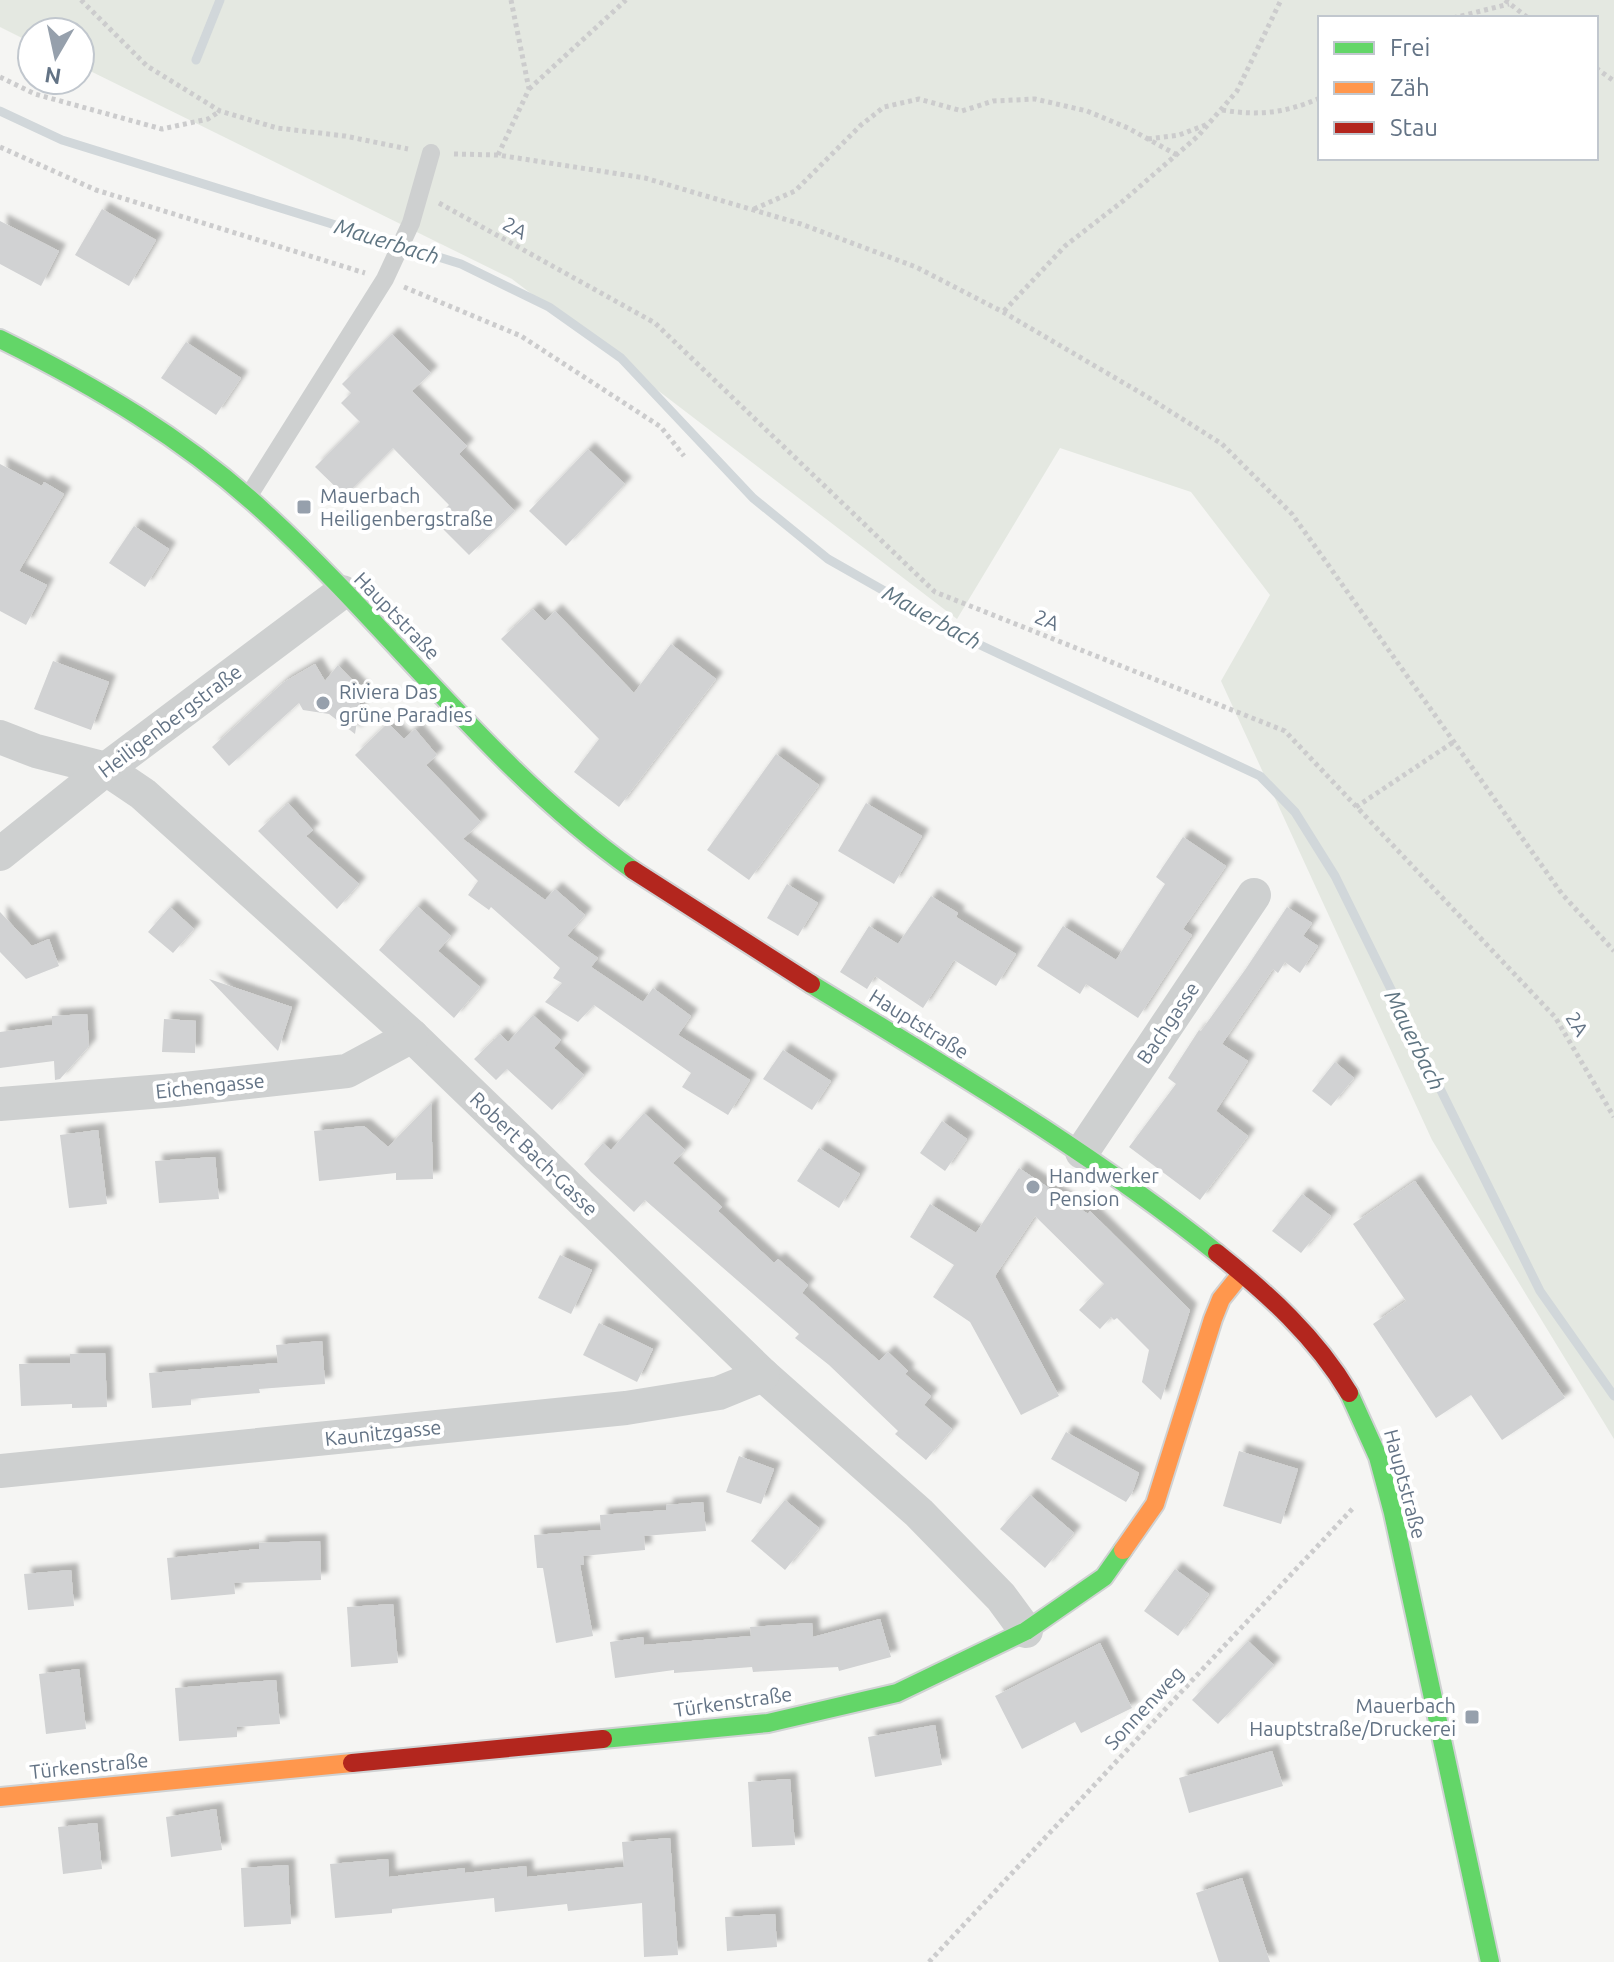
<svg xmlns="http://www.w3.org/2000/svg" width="1614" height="1962" font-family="Ubuntu,sans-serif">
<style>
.green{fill:#e4e8e1;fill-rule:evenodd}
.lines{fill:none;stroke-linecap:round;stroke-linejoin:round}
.stream{stroke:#d1d7da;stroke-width:9}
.building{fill:#d1d2d3;filter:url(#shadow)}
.fast-casing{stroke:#d0d2d3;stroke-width:22}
.slow-casing{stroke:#d0d2d3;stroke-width:22}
.jam-casing{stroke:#d0d2d3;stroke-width:22}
.path{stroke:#cccccd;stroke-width:5;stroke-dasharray:4 4;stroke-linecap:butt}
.lane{stroke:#ced0d0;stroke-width:18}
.street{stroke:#ced0d0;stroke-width:34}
.fast{stroke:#63d668;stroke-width:18}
.slow{stroke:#ff974d;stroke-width:18}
.jam{stroke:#b3261e;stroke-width:18}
.poi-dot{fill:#96a0ac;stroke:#fff;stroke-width:3}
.labels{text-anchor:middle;stroke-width:8;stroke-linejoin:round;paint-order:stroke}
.street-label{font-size:20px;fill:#637385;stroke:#fff}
.poi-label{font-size:20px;fill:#637385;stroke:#fff;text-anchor:start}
.water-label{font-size:22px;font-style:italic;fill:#5f7582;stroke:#fff}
</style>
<defs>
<filter id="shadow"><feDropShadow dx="7" dy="-7" stdDeviation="2" flood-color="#0004"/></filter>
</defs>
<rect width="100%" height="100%" fill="#f5f5f3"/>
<path class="green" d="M0 0H1614V1439L1432 1140 1221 681 1270 595 1191 492 1060 448 957 619 512 279 80 66V32H32V43L0 27ZM1320 18H1596V158H1320Z"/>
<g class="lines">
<g class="stream">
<polyline points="196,60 220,0"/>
<polyline points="0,111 62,140 461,264 549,307 621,358 753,498 828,559 976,643 1260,776 1295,812 1335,876 1540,1291 1614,1396"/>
</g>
</g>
<g class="building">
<polygon points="102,209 156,240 129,286 75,255"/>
<polygon points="0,221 59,251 41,286 0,264"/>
<polygon points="392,334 431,373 412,391 467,446 459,454 515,511 469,555 441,527 453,515 446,508 449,505 393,448 345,496 315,467 360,422 341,403 351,393 342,384"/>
<polygon points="186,342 241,378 216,415 161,378"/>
<polygon points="588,449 625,484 566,546 529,511"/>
<polygon points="0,464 42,486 44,482 64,494 19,571 47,585 26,625 0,611"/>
<polygon points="134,526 169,549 145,587 109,563"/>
<polygon points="533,609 545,621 555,611 634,693 671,644 716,679 619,807 574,772 599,739 501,639"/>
<polygon points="53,661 109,682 91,730 34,709"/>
<polygon points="315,664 325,681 338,665 362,690 355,734 329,714 303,710 299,703 229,766 212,747 284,682"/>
<polygon points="388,723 404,739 415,729 437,755 426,765 481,822 463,839 545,900 555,889 585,915 567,936 598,958 591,967 643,1002 653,988 691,1016 678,1035 750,1080 728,1115 682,1087 691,1073 594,1005 578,1022 545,1002 562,983 553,978 560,968 491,907 489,910 468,895 478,881 355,755"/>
<polygon points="776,754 819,785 749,880 707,850"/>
<polygon points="288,803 313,830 306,836 359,884 337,909 258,831"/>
<polygon points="866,803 922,836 894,884 838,851"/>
<polygon points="1183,837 1226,866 1183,929 1192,935 1138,1018 1086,984 1080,994 1037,966 1063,926 1116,960 1165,884 1156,877"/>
<polygon points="787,884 818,903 798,936 767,918"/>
<polygon points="931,896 958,913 956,917 1016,954 996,986 954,960 923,1008 875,976 867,989 840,972 869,926 898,944"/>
<polygon points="417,906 451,936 438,951 480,987 454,1018 379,950"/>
<polygon points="170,907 194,929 173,953 148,932"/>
<polygon points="1287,907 1312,923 1303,936 1318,946 1300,973 1285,962 1278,973 1273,969 1222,1044 1248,1061 1216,1111 1248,1136 1200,1200 1129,1147 1176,1084 1168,1078 1199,1030 1201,1031 1245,970"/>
<polygon points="0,912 32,946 49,939 59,966 26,979 0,952"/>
<polygon points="209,979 292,1007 278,1051"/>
<polygon points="87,1014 89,1046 60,1079 55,1080 54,1061 0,1068 0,1032 52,1025 52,1016"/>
<polygon points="533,1015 561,1040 554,1048 584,1075 552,1110 507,1069 496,1080 474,1059 500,1034 508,1042"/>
<polygon points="164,1019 196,1021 195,1053 162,1052"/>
<polygon points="783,1050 831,1081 812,1110 763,1079"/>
<polygon points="1335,1062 1354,1078 1331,1106 1312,1091"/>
<polygon points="431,1103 433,1179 396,1180 396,1173 319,1181 314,1131 364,1126 388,1147"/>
<polygon points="644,1113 685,1150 673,1163 722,1207 718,1211 774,1263 778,1259 808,1285 802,1293 879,1361 888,1352 908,1371 905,1374 931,1396 924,1405 952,1429 926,1460 895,1434 898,1431 829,1365 795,1338 799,1334 645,1200 634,1212 591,1172 584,1164 603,1143 611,1150"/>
<polygon points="942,1121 967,1139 945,1171 920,1153"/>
<polygon points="98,1130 107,1204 69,1208 60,1135"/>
<polygon points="819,1148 860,1174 839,1208 797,1181"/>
<polygon points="215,1157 219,1199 159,1203 155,1161"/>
<polygon points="1019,1168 1088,1214 1090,1211 1190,1310 1161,1400 1142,1382 1149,1350 1117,1318 1114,1320 1111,1317 1100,1329 1079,1310 1104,1284 1035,1216 995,1276 1059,1396 1021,1415 970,1322 933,1297 954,1265 910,1237 930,1204 976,1233"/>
<polygon points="1415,1181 1565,1398 1502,1440 1471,1395 1436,1418 1373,1324 1406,1301 1353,1224"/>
<polygon points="1302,1194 1331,1216 1301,1253 1272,1231"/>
<polygon points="560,1255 592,1270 571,1314 538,1298"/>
<polygon points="599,1323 653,1349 637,1382 583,1355"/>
<polygon points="322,1341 325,1384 259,1389 260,1393 191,1399 191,1405 152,1408 149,1373 278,1363 276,1345"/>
<polygon points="105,1353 107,1407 72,1408 72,1404 21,1406 19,1364 70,1363 70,1354"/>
<polygon points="1066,1432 1139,1473 1132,1493 1126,1502 1051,1459"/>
<polygon points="1239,1451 1298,1469 1281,1524 1223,1506"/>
<polygon points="739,1456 774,1469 761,1504 726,1492"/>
<polygon points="1030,1495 1074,1533 1045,1568 1000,1529"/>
<polygon points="785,1500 819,1528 785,1570 751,1541"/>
<polygon points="703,1502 706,1531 644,1536 645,1550 583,1556 584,1565 580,1565 593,1636 556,1643 543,1568 537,1568 534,1535 601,1530 600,1515 666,1510 666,1505"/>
<polygon points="320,1541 321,1580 234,1583 235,1594 171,1600 167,1558 259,1549 259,1543"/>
<polygon points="1175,1569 1209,1594 1178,1636 1144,1611"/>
<polygon points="71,1570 74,1606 28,1610 24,1574"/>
<polygon points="393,1604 398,1663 351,1667 347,1607"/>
<polygon points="880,1619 891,1657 839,1671 838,1667 753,1672 752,1667 674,1673 674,1670 615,1678 610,1642 643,1637 644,1645 751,1636 750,1627 812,1623 813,1637"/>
<polygon points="1248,1641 1274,1665 1218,1724 1192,1700"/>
<polygon points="1100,1643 1132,1708 1081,1733 1075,1722 1022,1749 995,1696"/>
<polygon points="79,1669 86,1729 46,1734 39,1674"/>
<polygon points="276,1680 280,1724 237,1727 237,1737 179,1741 175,1688"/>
<polygon points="935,1725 942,1765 875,1777 868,1737"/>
<polygon points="1272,1751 1283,1786 1189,1813 1179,1778"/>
<polygon points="790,1779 795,1845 752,1847 748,1782"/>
<polygon points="216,1809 222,1850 171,1857 166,1817"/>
<polygon points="97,1823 102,1869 63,1874 58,1827"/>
<polygon points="670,1838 678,1955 644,1957 642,1903 568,1911 567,1904 495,1912 494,1898 392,1909 392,1913 335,1918 330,1864 388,1859 389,1877 465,1868 465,1873 526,1866 527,1877 624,1867 622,1842"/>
<polygon points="288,1865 291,1924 244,1927 241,1868"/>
<polygon points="1242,1878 1270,1962 1219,1962 1196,1893"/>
<polygon points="775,1914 777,1947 727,1951 725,1917"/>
</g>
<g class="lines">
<defs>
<g id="fast">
<path d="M0 339C95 386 185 439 263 511 390 627 492 770 633 870"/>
<path d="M811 984C950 1069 1090 1151 1217 1253"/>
<polyline points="1349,1393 1378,1457 1393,1513 1490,1962"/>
<polyline points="603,1739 768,1723 897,1693 1026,1631 1104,1577 1123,1550"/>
</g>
<g id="slow">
<polyline points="1123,1550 1155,1504 1213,1319 1221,1299 1241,1274"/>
<polyline points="0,1797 352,1763"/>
</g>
<g id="jam">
<polyline points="633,870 811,984"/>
<path d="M1217 1253C1267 1293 1316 1337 1349 1393"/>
<polyline points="352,1763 603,1739"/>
</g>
</defs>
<use href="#fast" class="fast-casing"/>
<use href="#slow" class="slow-casing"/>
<use href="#jam" class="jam-casing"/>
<g class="path">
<polyline points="81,0 147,66 220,111 277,128 345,136 408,149"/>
<polyline points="1505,0 1528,18"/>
<polyline points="1453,18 1509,4"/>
<polyline points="1596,68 1614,81"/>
<polyline points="0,77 35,94 162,129 208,119 220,111"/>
<polyline points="529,89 626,0"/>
<path d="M1222 110C1260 116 1285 113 1320 98"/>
<polyline points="1148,139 1179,135 1208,124"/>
<polyline points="0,147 96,190 365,273"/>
<polyline points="454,154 498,155 645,178 801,224 916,267 1003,312 1146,396 1222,444 1292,514 1562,894 1614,951"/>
<polyline points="498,155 529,89 511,0"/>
<polyline points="439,203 655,323 935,592 1285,731 1555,1017 1614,1117"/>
<polyline points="754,209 795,191 861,125 884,107 919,99 962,111 993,101 1035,99 1087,111 1128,128 1177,155"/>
<polyline points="404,287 521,336 661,427 684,456"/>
<polyline points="1004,311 1065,246 1123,201 1198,136 1237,91 1281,0"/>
<polyline points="1356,807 1455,741"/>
<polyline points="929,1962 1355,1506"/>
</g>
<polyline class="lane" points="248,497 385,279 411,223 431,153"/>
<g class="street">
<polyline points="0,737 36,751 106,769 143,794 412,1036 763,1375 919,1513 1001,1597 1026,1631"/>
<polyline points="0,854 106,769 342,592"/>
<polyline points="0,1104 176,1090 347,1071 412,1036"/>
<polyline points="1082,1152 1254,895"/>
<polyline points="0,1471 626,1408 719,1393 763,1375"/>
</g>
<use href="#fast" class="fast"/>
<use href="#slow" class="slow"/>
<use href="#jam" class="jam"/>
</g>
<g class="poi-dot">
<rect x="296" y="499" width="16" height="16" rx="4"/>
<circle cx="323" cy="703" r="8"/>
<circle cx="1033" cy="1187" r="8"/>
<rect x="1464" y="1709" width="16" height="16" rx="4"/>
</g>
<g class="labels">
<g class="street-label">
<text transform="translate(515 228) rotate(29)" y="7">2A</text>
<text transform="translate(397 616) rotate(46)" y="7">Hauptstraße</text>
<text transform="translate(1047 620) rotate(22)" y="7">2A</text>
<text transform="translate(170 721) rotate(-37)" y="7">Heiligenbergstraße</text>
<text transform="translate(1168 1023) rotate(-56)" y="7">Bachgasse</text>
<text transform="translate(919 1024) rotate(32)" y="7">Hauptstraße</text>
<text transform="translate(1577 1024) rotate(58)" y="7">2A</text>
<text transform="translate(210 1086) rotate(-6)" y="7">Eichengasse</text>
<text transform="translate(534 1154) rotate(44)" y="7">Robert Bach-Gasse</text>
<text transform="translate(383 1433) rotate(-6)" y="7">Kaunitzgasse</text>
<text transform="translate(1405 1484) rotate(75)" y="7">Hauptstraße</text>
<text transform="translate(733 1702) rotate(-8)" y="7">Türkenstraße</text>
<text transform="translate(1144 1708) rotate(-47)" y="7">Sonnenweg</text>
<text transform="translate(89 1766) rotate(-6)" y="7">Türkenstraße</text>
</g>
<g class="poi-label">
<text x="320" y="503">Mauerbach<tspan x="320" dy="23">Heiligenbergstraße</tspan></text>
<text x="339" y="699">Riviera Das<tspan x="339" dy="23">grüne Paradies</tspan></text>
<text x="1049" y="1183">Handwerker<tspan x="1049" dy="23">Pension</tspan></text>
<text x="1456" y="1713" text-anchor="end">Mauerbach<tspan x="1456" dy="23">Hauptstraße/Druckerei</tspan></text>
</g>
<g class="water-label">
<text transform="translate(387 241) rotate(17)" y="8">Mauerbach</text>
<text transform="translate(932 617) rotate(29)" y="8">Mauerbach</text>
<text transform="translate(1415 1040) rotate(64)" y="8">Mauerbach</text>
</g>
</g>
<rect x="1318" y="16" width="280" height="144" fill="#ffffff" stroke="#c1c7ce" stroke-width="2"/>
<rect x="1334" y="42" width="40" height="12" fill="#63d668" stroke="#c1c7ce" stroke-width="2"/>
<text x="1390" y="56" font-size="24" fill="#637385">Frei</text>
<rect x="1334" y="82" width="40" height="12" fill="#ff974d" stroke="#c1c7ce" stroke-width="2"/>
<text x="1390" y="96" font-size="24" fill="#637385">Zäh</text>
<rect x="1334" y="122" width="40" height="12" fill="#b3261e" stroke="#c1c7ce" stroke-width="2"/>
<text x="1390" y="136" font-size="24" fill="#637385">Stau</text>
<g transform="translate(56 56) rotate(189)"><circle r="38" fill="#ffffff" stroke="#c1c7ce" stroke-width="2"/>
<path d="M0-6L14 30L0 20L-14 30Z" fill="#96a0ac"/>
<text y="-12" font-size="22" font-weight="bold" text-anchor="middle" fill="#637385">N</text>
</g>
</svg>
